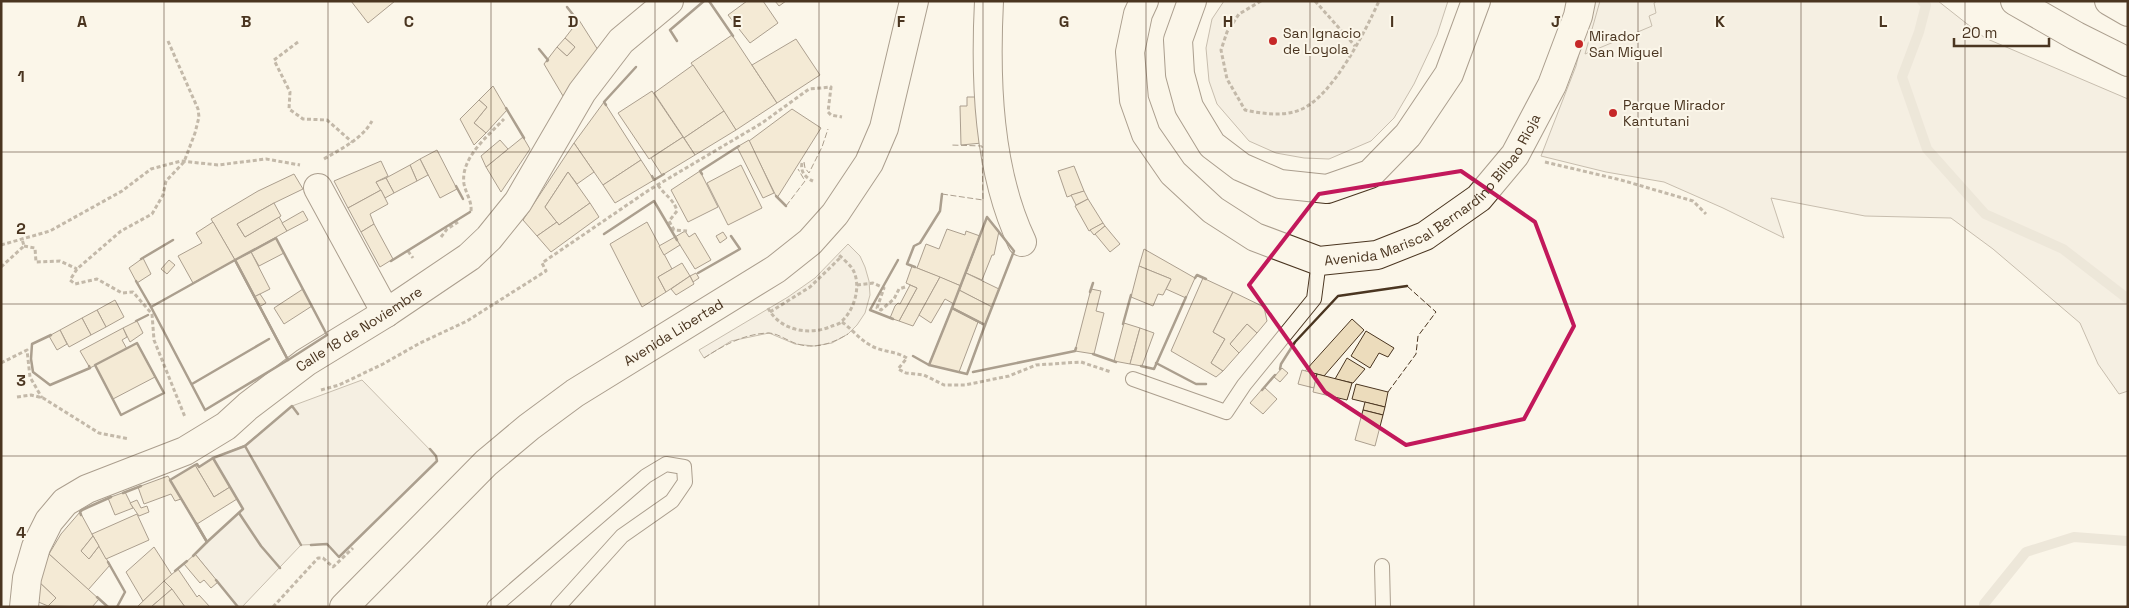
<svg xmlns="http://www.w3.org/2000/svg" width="2129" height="608" font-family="'Space Grotesk',sans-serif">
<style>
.green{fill:#ede6d9;stroke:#887966}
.parking{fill:#ede7d9;stroke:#887966}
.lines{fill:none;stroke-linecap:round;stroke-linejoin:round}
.stream{stroke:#dcd4c6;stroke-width:10}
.building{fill:#ecdcbc;stroke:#4a3520}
.service-casing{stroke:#4a3520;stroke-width:16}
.minor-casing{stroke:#4a3520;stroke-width:30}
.secondary-casing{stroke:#4a3520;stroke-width:30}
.primary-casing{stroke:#4a3520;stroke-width:30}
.path{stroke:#7f6f5c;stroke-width:3;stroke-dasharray:4 2.5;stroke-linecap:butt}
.service{stroke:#fbf6e9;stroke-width:14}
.minor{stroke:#fbf6e9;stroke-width:28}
.secondary{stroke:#fbf6e9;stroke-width:28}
.primary{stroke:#fbf6e9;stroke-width:28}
.fence{stroke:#4a3520;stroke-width:1;stroke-dasharray:6 2.5;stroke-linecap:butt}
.wall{stroke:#4a3520;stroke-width:2.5}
.marked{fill:none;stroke:#c2185b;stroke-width:4;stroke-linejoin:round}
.grid{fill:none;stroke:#4a3520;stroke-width:1;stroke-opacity:0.55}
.poi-dot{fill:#c62828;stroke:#fbf6e9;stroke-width:2}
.labels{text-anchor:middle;stroke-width:4;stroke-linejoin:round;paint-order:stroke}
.poi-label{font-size:14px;fill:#4a3520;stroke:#fbf6e9;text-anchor:start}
.street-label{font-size:14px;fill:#4a3520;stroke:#fbf6e9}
.grid-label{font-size:16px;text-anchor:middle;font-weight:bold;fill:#4a3520;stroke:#fbf6e9;stroke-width:4;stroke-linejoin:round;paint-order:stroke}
</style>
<rect width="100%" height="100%" fill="#fbf6e9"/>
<g class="green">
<polygon points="1224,1 1448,1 1437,35 1414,84 1394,118 1371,141 1329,159 1304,158 1276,153 1249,141 1217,104 1209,81 1206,48 1212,19"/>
<polygon points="1592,1 1938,1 1985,38 2128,99 2128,391 2119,394 2098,364 2080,323 1993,249 1951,218 1865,216 1771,198 1784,238 1723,208 1664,182 1606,172 1541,156 1576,66"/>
<polygon points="362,380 436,456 437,461 339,557 327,544 301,545 242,607 238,607 195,554 243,509 213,458 245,445 292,406"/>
</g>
<g class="parking">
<polygon points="1600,1 1657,1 1654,3 1656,13 1649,16 1652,26 1585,54"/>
<polygon points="848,244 860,256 865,267 869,281 870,295 865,313 857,325 848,334 832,343 814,346 795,344 769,333 731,341 704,358 699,350 788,297 815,278"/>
</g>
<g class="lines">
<g class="stream">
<polyline points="1922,1 1926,5 1919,32 1902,77 1927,149 1985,214 2063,249 2128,299"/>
<polyline points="1984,604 2026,552 2074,537 2127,541"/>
</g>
</g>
<g class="building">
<polygon points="351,1 395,1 368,23"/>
<polygon points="747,1 763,1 778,23 750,43 728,15"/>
<polygon points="775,1 786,1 779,6"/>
<polygon points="579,20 598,50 563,96 544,64 557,47 567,56 575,47 565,38"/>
<polygon points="732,35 777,103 736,130 691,63"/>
<polygon points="565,38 575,47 567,56 557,47"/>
<polygon points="796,39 820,75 777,103 752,65"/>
<polygon points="693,65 724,111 684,138 654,93"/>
<polygon points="493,86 507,110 486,133 474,123 487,107 479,100"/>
<polygon points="652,91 683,137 649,159 618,113"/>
<polygon points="967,97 978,97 982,143 961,145 960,106 967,106"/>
<polygon points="479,100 487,107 474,123 486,133 474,145 460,119"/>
<polygon points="604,102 641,160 603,185 574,143"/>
<polygon points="792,109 821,128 777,198 749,141"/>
<polygon points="724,111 736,130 695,155 684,138"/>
<polygon points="523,137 530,149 501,192 486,167"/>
<polygon points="683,137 695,155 662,175 651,158"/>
<polygon points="500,140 508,149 486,167 481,156"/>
<polygon points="749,140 774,193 763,198 737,147"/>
<polygon points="574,143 594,172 577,184 568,172 545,207 557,222 537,236 523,220"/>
<polygon points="437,150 457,189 440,198 420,159"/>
<polygon points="420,159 428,175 417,181 410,165"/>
<polygon points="641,160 654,180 615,203 603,185"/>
<polygon points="381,161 388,176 376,182 381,190 348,208 334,181"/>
<polygon points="410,165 417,181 394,193 386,178"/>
<polygon points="741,165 762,208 728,225 707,183"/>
<polygon points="1074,166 1084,191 1067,197 1058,171"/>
<polygon points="700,171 718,207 688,222 671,190"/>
<polygon points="568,172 590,203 559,225 545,207"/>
<polygon points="294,174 303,189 274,203 237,224 245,237 279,217 287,231 235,260 211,219 258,191"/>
<polygon points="386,178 394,193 385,198 376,182"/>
<polygon points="381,190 388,204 370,214 374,224 361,232 348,208"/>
<polygon points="1084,191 1088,199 1076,205 1071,195"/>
<polygon points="1088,199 1103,223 1089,231 1075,206"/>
<polygon points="274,203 281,216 245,237 237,224"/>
<polygon points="590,203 599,217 551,252 537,236 557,222 559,225"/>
<polygon points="303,211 308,220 287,231 282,223"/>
<polygon points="987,217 999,231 994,255 992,255 982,280 966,273"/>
<polygon points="213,222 235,260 193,283 178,256 202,243 196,233"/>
<polygon points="647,222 672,269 658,277 666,292 642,307 610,244"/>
<polygon points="1103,223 1105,226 1094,235 1090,230"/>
<polygon points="374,224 393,259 380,267 361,232"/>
<polygon points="1105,226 1120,244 1110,252 1095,234"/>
<polygon points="947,229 965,235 966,231 980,236 961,286 917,268 926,244 939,249"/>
<polygon points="685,231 689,237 695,233 711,260 695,269 675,237"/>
<polygon points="723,232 727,238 720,243 716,236"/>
<polygon points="675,237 680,245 664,255 659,246"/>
<polygon points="276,238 284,253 259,266 251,252"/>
<polygon points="1144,249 1195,278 1186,298 1166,289 1171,279 1139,266"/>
<polygon points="251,252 270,289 254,297 235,260"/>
<polygon points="143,258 151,274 137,283 129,268"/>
<polygon points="169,260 175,265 167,274 161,269"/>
<polygon points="682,263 690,276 666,292 658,277"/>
<polygon points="912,266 940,277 913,326 899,321 917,288 906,283"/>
<polygon points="1139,266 1171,279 1163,295 1158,294 1153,306 1131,297"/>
<polygon points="696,273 699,278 693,282 690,276"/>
<polygon points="966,273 999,289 992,307 959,290"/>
<polygon points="690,276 694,284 676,295 671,289"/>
<polygon points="940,277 961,286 954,304 945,299 931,323 919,315"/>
<polygon points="1203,278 1233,292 1213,332 1225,339 1211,363 1223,371 1216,377 1171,351"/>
<polygon points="910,285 917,288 899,321 890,318 895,306 898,303 900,304"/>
<polygon points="303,289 312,306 284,324 274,308"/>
<polygon points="1091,289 1101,291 1096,311 1104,313 1094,354 1075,351"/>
<polygon points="959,290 992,307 985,325 952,308"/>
<polygon points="1233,292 1264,307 1267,321 1257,333 1247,324 1230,344 1239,353 1223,371 1211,363 1225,339 1213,332"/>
<polygon points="260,294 266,303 259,307 254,297"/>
<polygon points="115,300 124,317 106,327 97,310"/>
<polygon points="952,308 978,322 959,372 929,365"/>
<polygon points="97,310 106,327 91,335 82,318"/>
<polygon points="82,318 91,335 69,347 60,330"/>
<polygon points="1352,319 1364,330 1324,376 1305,371"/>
<polygon points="137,321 143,333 130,342 123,328"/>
<polygon points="1124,323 1140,328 1130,364 1114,361"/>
<polygon points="1247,324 1257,333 1239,353 1230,344"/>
<polygon points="123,328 127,337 122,340 127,349 90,368 80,351"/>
<polygon points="1140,328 1154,333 1142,366 1130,364"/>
<polygon points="60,330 67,344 57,350 49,336"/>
<polygon points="1366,331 1394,348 1388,357 1379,353 1370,368 1351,356"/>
<polygon points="137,343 155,377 113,399 95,365"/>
<polygon points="1347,358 1365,369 1353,383 1335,379"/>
<polygon points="1282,368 1288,373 1280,382 1274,377"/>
<polygon points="1302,370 1317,374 1314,388 1298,384"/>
<polygon points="1317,374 1352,383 1347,400 1313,392"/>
<polygon points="1356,384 1388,392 1385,407 1352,399"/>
<polygon points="1264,387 1277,399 1263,414 1250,403"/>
<polygon points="1365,402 1385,407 1383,415 1363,410"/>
<polygon points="1363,410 1383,415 1375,446 1355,440"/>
<polygon points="213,458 230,487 214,497 195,465 197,464 199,467"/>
<polygon points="195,465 214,497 230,487 237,499 197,524 170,480"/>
<polygon points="168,476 181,499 175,501 171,494 144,504 138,487"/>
<polygon points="125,492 133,508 115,515 108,498"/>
<polygon points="137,500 141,508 147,506 149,512 139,516 130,503"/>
<polygon points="80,512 93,536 81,551 89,559 99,546 110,565 88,590 49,554 61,534"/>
<polygon points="137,514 149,540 106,559 92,534"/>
<polygon points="93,536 99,546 89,559 81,551"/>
<polygon points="154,547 172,575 143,601 126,572"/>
<polygon points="49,554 99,599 92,607 48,606 56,598 38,581"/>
<polygon points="195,554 218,582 211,588 204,580 200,583 184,564"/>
<polygon points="178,569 197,597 199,595 210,607 185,607 164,581"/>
<polygon points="38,581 56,598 48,606 36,601"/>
<polygon points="164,581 172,589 151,607 137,607"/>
<polygon points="172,589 185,607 151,607"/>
</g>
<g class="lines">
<defs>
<g id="service">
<polyline points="1133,379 1226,412 1244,385 1314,299 1319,261"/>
<polyline points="1382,566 1383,607"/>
<polyline points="494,607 646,476 666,464 684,467 685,482 672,501 622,536 558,607"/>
</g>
<g id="minor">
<path d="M989 1C985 80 988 170 1022 242"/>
<polyline points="318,188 386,313"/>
<path id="s1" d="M24 607 27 578 36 547 49 521 65 502 87 489 185 451 226 426 248 406 306 362 386 313 469 257 489 238 518 202 582 92 621 41 669 1"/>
</g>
<g id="secondary">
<path id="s2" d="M1144 1 1138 14 1130 52 1134 100 1146 134 1173 173 1213 210 1255 237 1319 261 1377 255 1425 236 1479 198 1515 155 1552 85 1578 16 1581 1"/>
<polyline points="1192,1 1178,40 1180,74 1189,107 1212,145 1241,167 1280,184 1327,189 1370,174 1408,135 1449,74 1476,1"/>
<polyline points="2015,1 2076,36 2128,62"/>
<polyline points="2109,1 2128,12"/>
</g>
<g id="primary">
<path id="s3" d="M344 607 486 463 529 427 575 393 776 269 810 242 835 214 869 163 884 128 914 1"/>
</g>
</defs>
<use href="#service" class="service-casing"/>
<use href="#minor" class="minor-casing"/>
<use href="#secondary" class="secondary-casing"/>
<use href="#primary" class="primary-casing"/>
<g class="path">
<path d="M1261 1 1239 14 1227 32 1221 50 1227 79 1245 110C1264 114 1284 117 1302 109 1333 95 1365 32 1379 1"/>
<polyline points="1315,1 1355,46"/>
<polyline points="168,41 198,109 199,117 195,133 184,162 166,181 163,195 152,214 121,231 77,269 70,280 75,284 97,279 122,293 133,292 152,314 154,340 185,417"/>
<polyline points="298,42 274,60 290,92 289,109 303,119 327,120 352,142"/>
<path d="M324 159C342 148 361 140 372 121"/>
<polyline points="1545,162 1621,180 1693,201 1706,214"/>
<path d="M802 163C800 172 806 178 813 181"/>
<path d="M658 185C664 195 674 199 677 211L669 221 674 230 687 231"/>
<path d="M471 211C472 201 466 194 464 184 460 158 488 136 504 119"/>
<polyline points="441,237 447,229 458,222"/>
<polyline points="1,245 50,231 122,191 151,169 181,161 218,165 266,159 300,165"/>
<polyline points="24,246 35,248 36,262 60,261 77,269"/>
<polyline points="408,251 413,258"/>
<polyline points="1,267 24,246 22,239"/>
<polyline points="857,285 873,283 884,288 877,308 881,310 894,299 899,289 905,287"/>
<path d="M768 308C780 331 810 336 832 326 835 325 840 324 842 321 855 309 862 284 852 268 848 263 842 258 838 254"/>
<polyline points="770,312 810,287 841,257"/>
<path d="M842 322C852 329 859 339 870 345 881 352 896 351 907 358L898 369 906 373 924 375 944 385H965L1009 376 1036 365 1081 362 1111 372"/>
<polyline points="1,363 27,350 30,377 42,398"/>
<polyline points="321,390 339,385 383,364 420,343 467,321 546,271 542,263 649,190 762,123 809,89 831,87 828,112 831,115 842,117"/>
<polyline points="17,397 31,395 43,398 99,433 129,439"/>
<polyline points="273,607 318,558 323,558 333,567 353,548"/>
</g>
<use href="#service" class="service"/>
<use href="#minor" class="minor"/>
<use href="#secondary" class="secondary"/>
<use href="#primary" class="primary"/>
<g class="fence">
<polyline points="804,162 805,168 809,173 822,147 828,129"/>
<polyline points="942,194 983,200 982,146 950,145"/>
<polyline points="786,206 805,181 798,169"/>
<path d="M704 358C724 345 744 334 768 333 776 333 783 338 790 341 810 351 830 345 848 334"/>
<polyline points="1388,392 1416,354 1418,336 1436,312 1407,286"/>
</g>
<g class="wall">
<polyline points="709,1 733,36"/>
<polyline points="567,7 578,21"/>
<polyline points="677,41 670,30 704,1"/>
<polyline points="539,49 548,60 547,61"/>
<polyline points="606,105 604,102 636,67"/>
<polyline points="506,108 524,138"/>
<polyline points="702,174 700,171 739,146"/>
<polyline points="652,176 654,180 664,174"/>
<polyline points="456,186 463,199"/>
<polyline points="776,196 786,206"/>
<polygon points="987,217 1014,251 985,325 952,308"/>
<polyline points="604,234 654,201 677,240"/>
<polygon points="276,238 327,335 288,360 235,260"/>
<polyline points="141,259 173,240"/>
<polygon points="235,260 288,360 205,410 151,307"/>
<polyline points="391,261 470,212"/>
<polyline points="915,267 907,264 914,246 920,243 940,211 942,194"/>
<polyline points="698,273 740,249 731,236"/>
<polyline points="1195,278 1197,275 1206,279"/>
<polyline points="136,281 151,307"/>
<polyline points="1090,292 1093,283"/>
<polygon points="952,308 985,325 967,374 929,365"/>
<polyline points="893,319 870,310 898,260"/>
<polyline points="136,321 148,315"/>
<polyline points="1123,324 1131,295"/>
<polyline points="51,335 32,344 31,359 33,372 50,385 90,368 89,366"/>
<polygon points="137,343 164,393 121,415 95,365"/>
<polyline points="1093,354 1116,362"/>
<polyline points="913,356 929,365"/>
<polyline points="1156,363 1196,384 1206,384"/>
<polyline points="1141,366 1154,369 1186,297"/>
<polyline points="1280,369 1281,364 1295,342 1338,296 1407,286"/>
<polyline points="973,372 1075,351 1076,348"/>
<polyline points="192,384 269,339"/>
<polyline points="1262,390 1275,375"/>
<polyline points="245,446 301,545"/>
<polygon points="213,458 243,509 207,542 170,480 195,465 197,464 199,467"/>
<polyline points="213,458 245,446 292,406 298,414"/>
<polyline points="123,493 141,486"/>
<polyline points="239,513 261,546 280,568"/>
<polyline points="81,515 80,512 82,510 111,497"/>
<polyline points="311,545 327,544 339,557 437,461 436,456 430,449"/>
<polyline points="193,556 207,542 196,523"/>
<polyline points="108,562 125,592 117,607"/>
<polyline points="175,571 187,561"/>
<polyline points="216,580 238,607"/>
<polyline points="97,597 108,607"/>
</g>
</g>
<path d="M0 0H2129V608H0ZM1461 171 1535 222 1574 326 1524 419 1406 445 1325 392 1249 285 1319 194Z" fill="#fbf6e9" fill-opacity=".55" fill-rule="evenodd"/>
<path class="marked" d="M1461 171 1535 222 1574 326 1524 419 1406 445 1325 392 1249 285 1319 194Z"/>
<path class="grid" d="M164 1V607M328 1V607M491 1V607M655 1V607M819 1V607M983 1V607M1146 1V607M1310 1V607M1474 1V607M1638 1V607M1801 1V607M1965 1V607M1 152H2128M1 304H2128M1 456H2128"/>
<g class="poi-dot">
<circle cx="1273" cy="41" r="5"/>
<circle cx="1579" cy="44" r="5"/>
<circle cx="1613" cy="113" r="5"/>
</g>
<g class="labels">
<g class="poi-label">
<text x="1283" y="38">San Ignacio<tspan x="1283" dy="16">de Loyola</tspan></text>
<text x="1589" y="41">Mirador<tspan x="1589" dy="16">San Miguel</tspan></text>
<text x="1623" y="110">Parque Mirador<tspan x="1623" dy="16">Kantutani</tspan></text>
</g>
<g class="street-label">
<text dy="5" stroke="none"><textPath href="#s2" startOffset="499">Avenida Mariscal Bernardino Bilbao Rioja</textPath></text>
<text dy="5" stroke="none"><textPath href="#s1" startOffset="459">Calle 18 de Noviembre</textPath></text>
<text dy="5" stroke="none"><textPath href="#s3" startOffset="431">Avenida Libertad</textPath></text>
</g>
</g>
<g class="grid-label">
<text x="82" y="27">A</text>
<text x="246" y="27">B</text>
<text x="409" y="27">C</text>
<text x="573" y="27">D</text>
<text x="737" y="27">E</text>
<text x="901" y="27">F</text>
<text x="1064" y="27">G</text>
<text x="1228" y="27">H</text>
<text x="1392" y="27">I</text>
<text x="1556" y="27">J</text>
<text x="1720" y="27">K</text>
<text x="1883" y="27">L</text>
<text x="21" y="82">1</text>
<text x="21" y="234">2</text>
<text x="21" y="386">3</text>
<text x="21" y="538">4</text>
</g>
<rect width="2129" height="608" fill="none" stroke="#4a3520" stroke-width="5"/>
<path d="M1954 38v8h95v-8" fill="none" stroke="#4a3520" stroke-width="2.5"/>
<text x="1962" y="38" font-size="15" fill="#4a3520" stroke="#fbf6e9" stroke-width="4" paint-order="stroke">20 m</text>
</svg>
